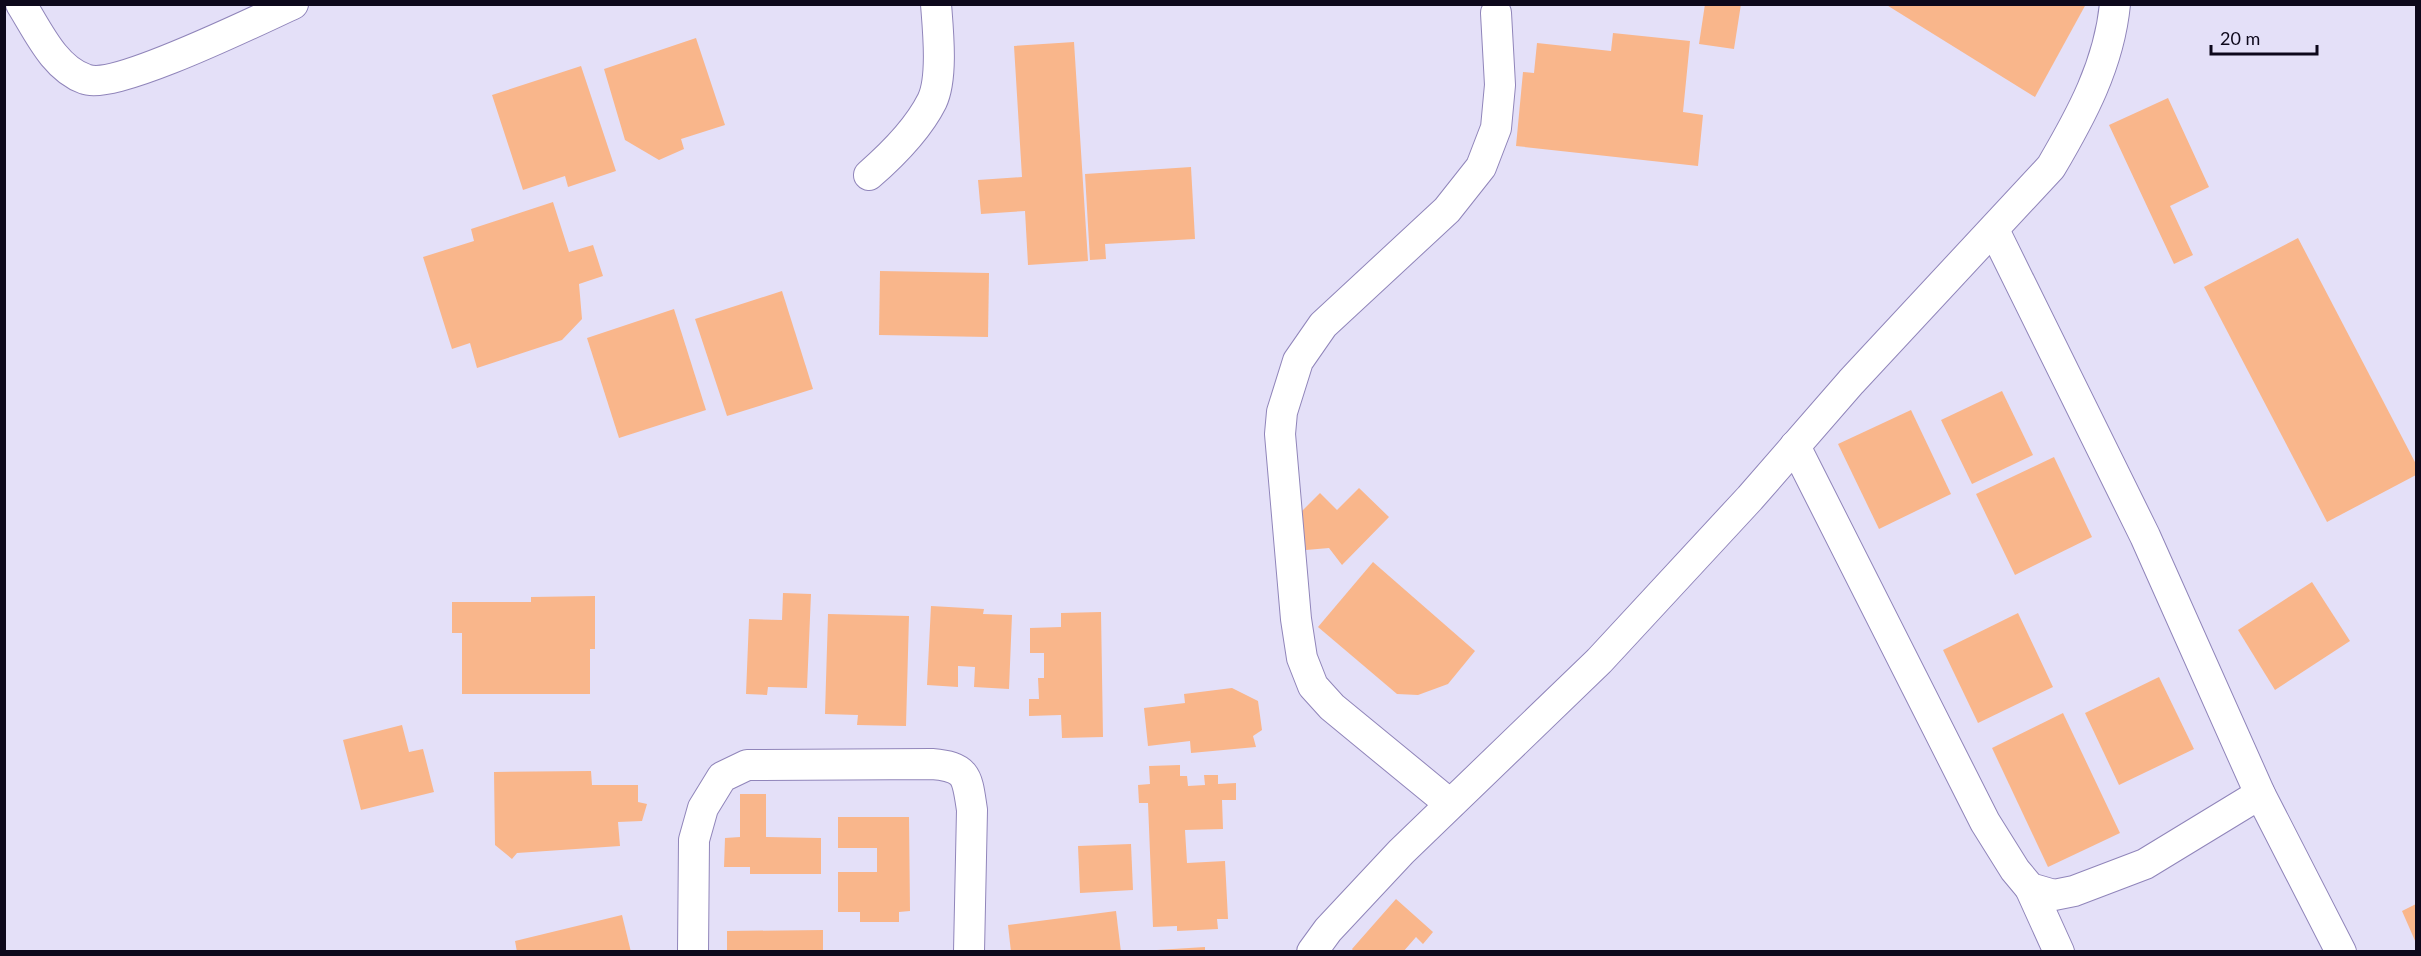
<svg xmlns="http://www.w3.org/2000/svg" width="2421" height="956" font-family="Lato,sans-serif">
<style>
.building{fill:#f9b68b}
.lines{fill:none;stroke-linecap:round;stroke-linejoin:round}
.minor-casing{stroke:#9085ba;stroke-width:32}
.minor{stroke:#fff;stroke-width:30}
</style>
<rect width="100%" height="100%" fill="#e4e0f8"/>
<g class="building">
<polygon points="1705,4 1741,4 1734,49 1699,44"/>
<polygon points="1885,4 2086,4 2035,97"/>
<polygon points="1613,33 1690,41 1683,112 1703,115 1698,166 1516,146 1523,72 1534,73 1537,43 1611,51"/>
<polygon points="696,38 725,125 681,139 684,149 659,160 625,140 604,69"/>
<polygon points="1074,42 1088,261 1028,265 1025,211 981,214 978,180 1022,177 1014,46"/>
<polygon points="581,66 616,171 568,187 565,176 523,190 492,95"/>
<polygon points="2168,98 2209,187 2170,206 2193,255 2174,264 2109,125"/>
<polygon points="1191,167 1195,239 1105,244 1106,259 1090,260 1085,174"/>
<polygon points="553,202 569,252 593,245 603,276 579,284 582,319 562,340 477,368 470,343 452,349 423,257 474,241 471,229"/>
<polygon points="2298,238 2416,464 2416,475 2327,522 2204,287"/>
<polygon points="880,271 989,273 988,337 879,335"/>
<polygon points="782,291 813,389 727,416 695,319"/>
<polygon points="674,309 706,410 619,438 587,338"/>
<polygon points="2002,391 2033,455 1972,484 1941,420"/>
<polygon points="1911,410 1951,494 1879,529 1838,444"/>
<polygon points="2054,457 2092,537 2015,575 1976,494"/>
<polygon points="1359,488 1389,517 1342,565 1329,548 1306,550 1295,518 1320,493 1337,510"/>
<polygon points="1373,562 1475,651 1448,684 1418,695 1397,694 1318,627"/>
<polygon points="2312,582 2350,641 2275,690 2238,630"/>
<polygon points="783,593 811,594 807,688 768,687 767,695 746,694 749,619 782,620"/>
<polygon points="595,596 595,649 590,649 590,694 462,694 462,633 452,633 452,602 531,602 531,597"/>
<polygon points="931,606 984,609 983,614 1012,615 1009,689 974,687 975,667 958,666 958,687 927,685"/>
<polygon points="1101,612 1103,737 1062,738 1061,715 1029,716 1029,699 1039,699 1038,678 1044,678 1044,653 1030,653 1030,628 1061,627 1061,613"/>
<polygon points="2018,613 2053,687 1978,723 1943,650"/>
<polygon points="828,614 909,616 906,726 857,725 858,715 825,714"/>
<polygon points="2159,677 2194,749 2119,785 2085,713"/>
<polygon points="1232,688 1258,701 1262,730 1253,736 1256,747 1191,753 1190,741 1148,746 1144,708 1185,703 1184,694"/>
<polygon points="2063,713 2120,833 2048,867 1992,748"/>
<polygon points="402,725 409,752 423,749 434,792 361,810 343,740"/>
<polygon points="1180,765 1180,776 1187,776 1188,786 1205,785 1204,775 1218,775 1218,784 1236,783 1236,800 1222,800 1223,829 1185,830 1187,863 1225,861 1228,919 1217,919 1218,929 1177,931 1177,926 1153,927 1148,803 1139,803 1138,785 1150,784 1149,766"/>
<polygon points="591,771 592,785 638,785 638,802 647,804 642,821 618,822 620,846 517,853 512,859 495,845 494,772"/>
<polygon points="740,794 766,794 766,837 821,838 821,874 750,874 750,867 724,867 725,838 740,837"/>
<polygon points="838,817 909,817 910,911 899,912 899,922 860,922 860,912 838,912 838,872 877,872 877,848 838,848"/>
<polygon points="1131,844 1133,890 1080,893 1078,846"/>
<polygon points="1396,899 1433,932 1423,944 1416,937 1403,952 1354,952 1352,949"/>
<polygon points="2416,904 2416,943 2402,911"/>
<polygon points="1116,911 1121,952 1011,952 1008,925"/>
<polygon points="622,915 631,952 517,952 515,941"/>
<polygon points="823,930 823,952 727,952 727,931"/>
<polygon points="1205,947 1205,952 1157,952 1157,950"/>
</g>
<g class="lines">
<defs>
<g id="minor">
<path d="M21 4C38 31 54 68 85 79 114 91 258 20 293 4"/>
<path d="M869 175C892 155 918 129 932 101 943 78 938 30 936 4"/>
<polyline points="1994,230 2145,536 2260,794 2341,952"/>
<polyline points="1795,446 1985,822 2015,870 2030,888 2054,895 2074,891 2145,864 2260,794"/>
<polyline points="1450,804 1332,707 1313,686 1302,658 1296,619 1280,434 1282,412 1298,361 1323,325 1447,210 1481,167 1496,128 1500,85 1496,13"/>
<polyline points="2030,888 2059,952"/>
<path d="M693 952 694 840 703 808 722 777 747 765 932 764C968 767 967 777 972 810L969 952"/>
<path d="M1312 952 1328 930 1401 852 1599 661 1750 498 1851 382 2051 167C2081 116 2109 65 2115 4"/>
</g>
</defs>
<use href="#minor" class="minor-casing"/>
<use href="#minor" class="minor"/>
</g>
<rect width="2421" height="956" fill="none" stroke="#0d081b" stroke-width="12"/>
<path d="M2211 45v9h106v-9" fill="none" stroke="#0d081b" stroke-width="3"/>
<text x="2220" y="45" font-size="18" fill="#0d081b" stroke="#e4e0f8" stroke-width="4.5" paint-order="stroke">20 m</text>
</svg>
